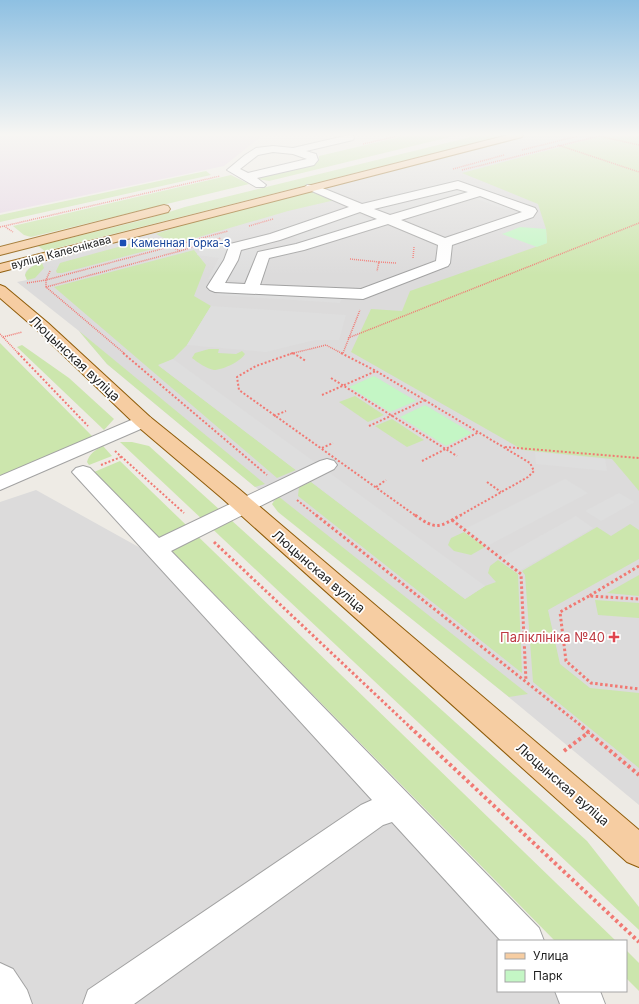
<svg xmlns="http://www.w3.org/2000/svg" width="639" height="1004" font-family="Inter,sans-serif">
<style>
.residential{fill:#dcdbdb}
.industrial{fill:#e7d7e5}
.grass{fill:#cce6ad}
.park{fill:#c4f6c5}
.parking{fill:#dedede}
.lines{fill:none;stroke-linecap:round;stroke-linejoin:round}
.minor-casing{stroke:#a2a2a2;stroke-width:2}
.major-casing{stroke:#8f5c09;stroke-width:2}
.path-far3{stroke:#f17973;stroke-width:1.5;stroke-dasharray:1 1;stroke-linecap:butt}
.path-far2{stroke:#f17973;stroke-width:2;stroke-dasharray:2 2;stroke-linecap:butt}
.path-far1{stroke:#f17973;stroke-width:3;stroke-dasharray:2.5 2.5;stroke-linecap:butt}
.path{stroke:#f17973;stroke-width:4;stroke-dasharray:3 3;stroke-linecap:butt}
.minor{fill:#fff;fill-rule:evenodd}
.major{fill:#f6cda2;fill-rule:evenodd}
.transit-dot{fill:#1a4fb4;stroke:#fff;stroke-width:1.5}
.health-dot{fill:#e0444e;stroke:#fff;stroke-width:1.5}
.labels{text-anchor:middle;stroke-width:3.5;stroke-linejoin:round;paint-order:stroke}
.far-transit-label{font-size:11px;fill:#164399;stroke:#fff;text-anchor:start}
.far-street-label{font-size:11px;fill:#1e1e1e;stroke:#fff}
.street-label{font-size:13px;fill:#1e1e1e;stroke:#fff}
.health-label{font-size:13px;fill:#be3a42;stroke:#fff;text-anchor:end}
</style>
<rect width="100%" height="100%" fill="#eeebe5"/>
<g class="residential">
<polygon points="530,135 639,135 639,805 107,364 79,331 17,282 27,280 25,275 26,271 32,266 43,263 189,221"/>
<polygon points="36,490 171,565 532,941 498,941 498,991 580,991 592,1004 0,1004 0,502"/>
</g>
<polygon class="industrial" points="0,135 263,135 224,166 0,213"/>
<g class="grass">
<polygon points="408,135 458,135 269,181 258,179 260,177 313,164 318,162 319,156"/>
<polygon points="479,135 506,135 45,251 38,246 143,220 185,207"/>
<polygon points="606,135 639,135 639,491 612,459 523,450 351,352 371,309 402,311 410,291 547,243 546,229 538,204 462,173"/>
<polygon points="206,171 211,175 0,222 0,215"/>
<polygon points="231,175 249,184 31,237 24,235 13,226"/>
<polygon points="312,190 335,200 288,211 175,244 156,234 213,215"/>
<polygon points="151,238 164,246 62,273 57,273 56,271 60,263 67,261"/>
<polygon points="194,250 206,265 194,296 211,306 187,345 173,359 159,366 296,470 277,478 54,287"/>
<path d="M42 263 44 268 35 278 27 280 25 275C28 267 35 265 42 263Z"/>
<polygon points="79,331 265,484 255,487 107,364"/>
<polygon points="0,343 93,437 0,478"/>
<polygon points="22,345 69,378 114,419 104,430 17,347"/>
<path d="M209 349H219L218 353 236 354 242 351 245 354C241 361 223 370 214 370 207 369 197 362 192 358L195 353Z"/>
<polygon points="355,396 384,415 368,422 339,402"/>
<polygon points="392,419 424,440 407,447 375,426"/>
<polygon points="120,442 132,442 149,446 587,841 639,907 639,930"/>
<path d="M103 446 112 456 89 465 87 462C89 454 95 450 103 446Z"/>
<polygon points="120,461 616,941 555,941 94,472"/>
<polygon points="311,482 465,599 485,586 496,582 488,573 490,566 498,560 518,574 522,673 298,496 299,487"/>
<polygon points="278,496 528,694 509,697 278,512 272,504"/>
<polygon points="630,524 639,530 639,559 548,610 560,664 590,688 639,693 639,768 533,682 525,575 522,571 597,527 611,536"/>
<polygon points="464,532 485,547 471,555 454,551 448,545 451,538"/>
<polygon points="639,575 639,596 607,593"/>
<polygon points="595,600 639,603 639,618 598,615"/>
<polygon points="626,950 639,963 639,991 626,978"/>
</g>
<g class="park">
<polygon points="520,227 546,229 547,243 537,247 502,234"/>
<polygon points="374,376 416,401 390,412 349,387"/>
<polygon points="425,405 472,433 446,446 400,417"/>
</g>
<g class="parking">
<polygon points="458,179 530,205 524,211 516,208 506,210 471,197 399,218 370,207 397,199 391,196"/>
<polygon points="345,209 381,225 312,246 277,229"/>
<polygon points="223,242 267,252 251,281 208,279 219,258 197,255 204,243"/>
<polygon points="223,285 344,293 340,303 217,295"/>
<polygon points="211,306 346,315 339,340 315,340 266,352 187,345"/>
<polygon points="173,359 485,586 465,599 158,365"/>
<polygon points="535,452 605,459 607,471 536,464"/>
<polygon points="565,479 588,493 487,546 465,529"/>
<polygon points="619,493 635,502 601,521 585,511"/>
<polygon points="576,516 593,528 519,571 501,558"/>
</g>
<g class="lines">
<defs>
<g id="minor">
<path d="M349 135 353 136 354 138 353 140 306 151 316 154 318 160 314 165 257 178 266 185 264 187H256L227 170 245 155 256 148 273 146 293 148ZM273 152 293 154 307 159 248 173 240 169 258 155Z"/>
<path d="M458 181 535 208 537 211 533 217 452 245 450 263 448 266 363 299 215 292 210 290 207 287 224 260 230 244 270 234 349 207 307 189 305 187 307 185H315L362 204ZM457 189 468 192 390 215 374 209ZM480 196 522 212 445 238 401 220ZM360 212 377 219 296 244 258 252 245 284 225 283 238 260 241 250 280 240ZM388 224 438 245 436 261 361 289 260 285 269 258 304 250Z"/>
<polygon points="143,415 150,417 153,421 150,425 0,490 0,476"/>
<polygon points="327,459 334,461 337,465 334,469 171,551 539,928 544,941 501,941 392,822 383,825 134,1004 83,1004 88,990 361,805 372,800 72,472 76,468 83,466 90,468 159,538 320,461"/>
<polygon points="0,963 13,969 27,990 32,1004 0,1004"/>
<polygon points="555,991 600,991 605,1004 560,1004"/>
</g>
<g id="major">
<polygon points="508,135 523,135 522,137 0,272 0,264"/>
<polygon points="164,205 168,206 170,209 168,212 0,255 0,247"/>
<polygon points="0,285 5,287 48,323 150,417 239,489 639,830 639,867 627,862 223,499 136,425 36,329 0,298"/>
</g>
</defs>
<use href="#minor" class="minor-casing"/>
<use href="#major" class="major-casing"/>
<g class="path-far3">
<polyline points="599,136 639,145"/>
<polyline points="363,144 402,135"/>
<polyline points="558,145 639,172"/>
<polyline points="522,150 582,135"/>
<polyline points="453,169 504,155"/>
<polyline points="462,170 603,135"/>
<polyline points="4,226 13,232"/>
<polyline points="249,226 273,219"/>
<polyline points="0,227 220,176"/>
<polyline points="163,242 180,251"/>
<polyline points="413,258 414,247"/>
<polyline points="350,259 379,262 377,271"/>
<polyline points="379,262 396,263"/>
<polyline points="50,271 46,280 46,287 125,354"/>
<polyline points="27,283 46,280 228,231"/>
<polyline points="46,287 180,251 221,238"/>
<polyline points="0,334 19,354"/>
<polyline points="3,337 22,332"/>
<polyline points="348,338 639,223"/>
<polyline points="293,353 294,354"/>
<polyline points="343,353 360,310"/>
<polyline points="290,354 326,345 343,354"/>
</g>
<g class="path-far2">
<polyline points="18,353 88,426"/>
<polyline points="123,353 267,475"/>
<polyline points="293,353 256,366 237,377 239,390 416,516"/>
<polyline points="293,353 306,361"/>
<polyline points="341,353 376,371 530,463 534,471 528,477 459,516"/>
<polyline points="331,378 457,456"/>
<polyline points="322,395 376,371"/>
<polyline points="274,416 286,411"/>
<polyline points="369,426 425,400"/>
<polyline points="505,447 639,458"/>
<polyline points="322,448 333,443"/>
<polyline points="115,451 184,513"/>
<polyline points="422,461 479,432"/>
<polyline points="101,465 121,457"/>
<polyline points="487,482 501,492"/>
<polyline points="376,487 386,480"/>
<polyline points="297,500 317,516"/>
</g>
<g class="path-far1">
<polyline points="316,515 584,728"/>
<path d="M415 515C436 530 438 528 461 515"/>
<polyline points="452,520 521,574 526,681"/>
<polyline points="214,542 411,728"/>
<polyline points="639,566 589,596 639,599"/>
<polyline points="589,596 560,612 566,661 591,683 639,689"/>
</g>
<g class="path">
<polyline points="410,727 639,942"/>
<polyline points="582,727 639,775"/>
<polyline points="564,751 589,732"/>
</g>
<use href="#minor" class="minor"/>
<use href="#major" class="major"/>
</g>
<linearGradient id="sky" x2="0" y2="1"><stop stop-color="#8ec0e2"/><stop offset="0.49" stop-color="#f7f6f3"/><stop offset="1" stop-color="#f7f6f3" stop-opacity="0"/></linearGradient>
<rect width="639" height="275" fill="url(#sky)"/>
<rect class="transit-dot" x="119" y="239" width="8" height="8" rx="2"/>
<path class="health-dot" d="M612 631h4v4h4v4h-4v4h-4v-4h-4v-4h4z"/>
<g class="labels">
<g class="far-transit-label">
<text x="131" y="247">Каменная Горка-3</text>
</g>
<g class="far-street-label">
<text transform="translate(61 252) rotate(-15)" y="4">вуліца Калеснікава</text>
</g>
<g class="street-label">
<text transform="translate(75 358) rotate(43)" y="5">Люцынская вуліца</text>
<text transform="translate(319 571) rotate(41)" y="5">Люцынская вуліца</text>
<text transform="translate(563 784) rotate(41)" y="5">Люцынская вуліца</text>
</g>
<g class="health-label">
<text x="605" y="642">Паліклініка №40</text>
</g>
</g>
<rect x="497" y="940" width="130" height="52" fill="#ffffff" stroke="#a5a5a5"/>
<rect x="505" y="953" width="20" height="6" fill="#f6cda2" stroke="#a5a5a5"/>
<text x="533" y="960" font-size="12" fill="#1e1e1e">Улица</text>
<rect x="505" y="970" width="20" height="12" fill="#c4f6c5" stroke="#a5a5a5"/>
<text x="533" y="980" font-size="12" fill="#1e1e1e">Парк</text>
</svg>
